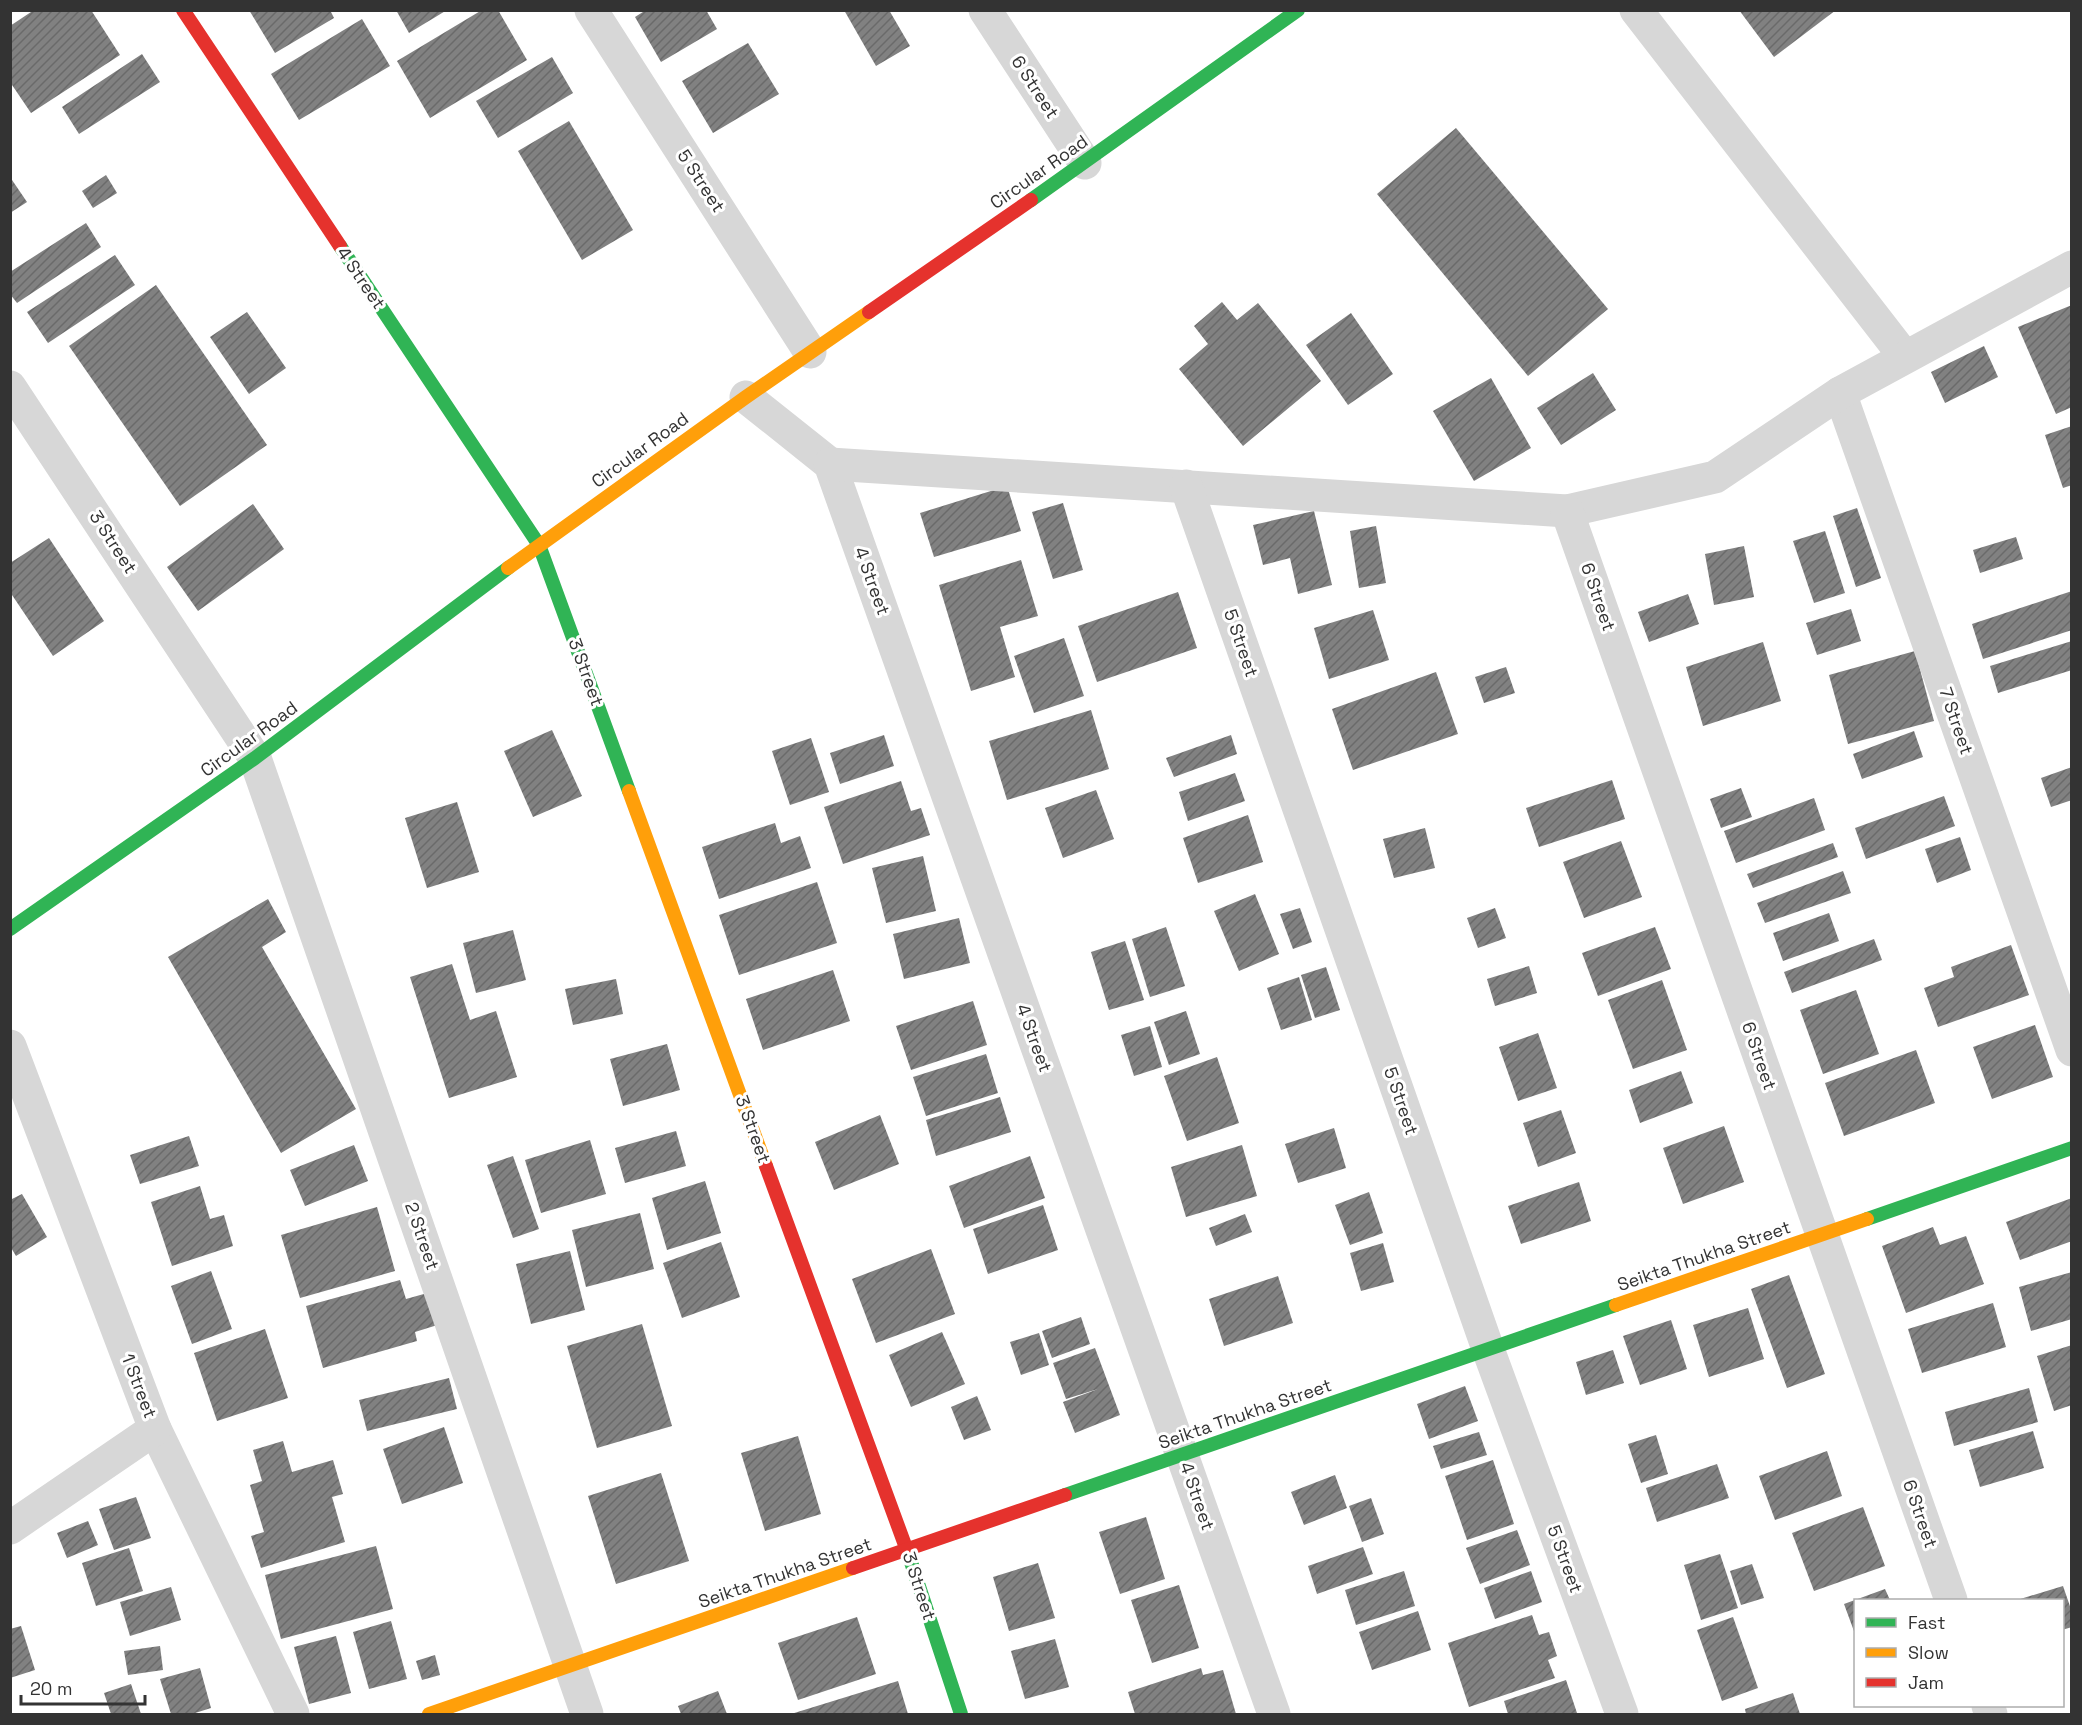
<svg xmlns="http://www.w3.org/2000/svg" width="2082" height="1725" font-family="'Space Grotesk',sans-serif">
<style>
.building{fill:url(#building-hatch)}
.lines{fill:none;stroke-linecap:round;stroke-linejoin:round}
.street{stroke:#d7d7d7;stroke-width:33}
.fast{stroke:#30b455;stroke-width:14}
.slow{stroke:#ff9f0a;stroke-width:14}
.jam{stroke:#e5322d;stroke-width:14}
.labels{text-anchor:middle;stroke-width:6;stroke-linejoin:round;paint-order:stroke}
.street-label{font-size:18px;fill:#333;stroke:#fff}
</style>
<defs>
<pattern id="building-hatch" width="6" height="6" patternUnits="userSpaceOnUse" patternTransform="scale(1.5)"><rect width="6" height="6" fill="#818181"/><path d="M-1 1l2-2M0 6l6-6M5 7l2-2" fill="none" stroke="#6a6a6a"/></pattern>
</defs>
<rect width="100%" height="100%" fill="#fff"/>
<g class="building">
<polygon points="34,10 91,10 120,55 31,113 10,82 10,26"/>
<polygon points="249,10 330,10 334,18 275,53"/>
<polygon points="396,10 447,10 409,33"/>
<polygon points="482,10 498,10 527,60 430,118 397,61"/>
<polygon points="646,10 706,10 717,29 661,62 635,17"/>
<polygon points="844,10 889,10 910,46 876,66"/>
<polygon points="1739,10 1836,10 1774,57"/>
<polygon points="362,19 390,66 299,120 271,74"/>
<polygon points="748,43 779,94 713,133 682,81"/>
<polygon points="142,54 160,82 79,134 62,107"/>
<polygon points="552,57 573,93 498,138 476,101"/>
<polygon points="569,121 633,230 582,260 518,151"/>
<polygon points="1456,128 1608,309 1528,376 1377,194"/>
<polygon points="106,175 117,193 93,208 82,191"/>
<polygon points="10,177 27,202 10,213"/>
<polygon points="86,223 101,247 17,303 10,294 10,272"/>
<polygon points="115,255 135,285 48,343 27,312"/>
<polygon points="156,285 267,445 180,506 69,346"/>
<polygon points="1222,302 1237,320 1258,303 1321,381 1243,446 1179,369 1208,344 1194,326"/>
<polygon points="2072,305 2072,407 2056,414 2018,327"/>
<polygon points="247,312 286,368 249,394 210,337"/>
<polygon points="1351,313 1393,374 1348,405 1306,345"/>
<polygon points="1984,346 1998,377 1945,403 1931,372"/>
<polygon points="1593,373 1616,410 1561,445 1537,408"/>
<polygon points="1491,378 1531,448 1474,481 1433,411"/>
<polygon points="2072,426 2072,485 2063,488 2045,435"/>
<polygon points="1007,486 1021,531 934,557 920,513"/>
<polygon points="1063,503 1083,570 1053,579 1032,512"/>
<polygon points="253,504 284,549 198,611 167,567"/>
<polygon points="1857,508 1881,578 1856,587 1833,516"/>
<polygon points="1314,511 1332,585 1298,594 1290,558 1263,565 1253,525"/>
<polygon points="1376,526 1386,583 1359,588 1350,531"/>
<polygon points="1825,531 1845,593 1814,603 1793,541"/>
<polygon points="2016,537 2023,559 1980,573 1973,550"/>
<polygon points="49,538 104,621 53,656 10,592 10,563"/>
<polygon points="1744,546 1754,597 1714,605 1705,554"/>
<polygon points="1021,560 1038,616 1000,627 1015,677 971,691 939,585"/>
<polygon points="2072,591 2072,630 1983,659 1972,624"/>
<polygon points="1178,592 1197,648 1097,682 1078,626"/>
<polygon points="1688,594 1699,624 1649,642 1638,612"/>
<polygon points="1851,609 1861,641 1817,655 1806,623"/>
<polygon points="1373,610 1389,660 1329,679 1314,628"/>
<polygon points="1064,638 1084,696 1034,713 1014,656"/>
<polygon points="2072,641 2072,670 1998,693 1990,666"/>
<polygon points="1763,642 1781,701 1703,726 1686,667"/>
<polygon points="1915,651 1934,721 1848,744 1829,675"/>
<polygon points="1506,667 1515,693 1484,703 1475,677"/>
<polygon points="1436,672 1458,734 1353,770 1332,709"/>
<polygon points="1091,710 1109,769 1007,800 989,741"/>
<polygon points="552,730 582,796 533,817 504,751"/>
<polygon points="1914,731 1923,757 1862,779 1853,754"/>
<polygon points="884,735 894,766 840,784 830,753"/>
<polygon points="1231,735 1237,754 1174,777 1166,758"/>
<polygon points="811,738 829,792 790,805 772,751"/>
<polygon points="2072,767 2072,800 2051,807 2041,778"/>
<polygon points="1235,773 1245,801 1188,821 1179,792"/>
<polygon points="1612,780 1625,819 1539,847 1526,808"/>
<polygon points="901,781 911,811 921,808 930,835 843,864 824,807"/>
<polygon points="1741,788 1752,817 1721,828 1710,799"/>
<polygon points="1096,790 1114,839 1063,858 1045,808"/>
<polygon points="1944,796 1955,826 1866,859 1855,828"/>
<polygon points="1814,798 1825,830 1736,863 1724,831"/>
<polygon points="457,802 479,872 427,888 405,818"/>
<polygon points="1248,815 1263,862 1198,883 1183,838"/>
<polygon points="775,823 781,843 800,836 811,868 719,899 702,847"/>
<polygon points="1425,828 1435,868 1394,878 1383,839"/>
<polygon points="1960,837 1971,870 1937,883 1925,849"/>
<polygon points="1621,841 1642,897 1584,918 1563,862"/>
<polygon points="1833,843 1838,857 1753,888 1747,874"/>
<polygon points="923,856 936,911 886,923 872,868"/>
<polygon points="1843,871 1851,893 1765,923 1757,903"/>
<polygon points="817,882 837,943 739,975 719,915"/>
<polygon points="1255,894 1279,954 1239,971 1214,911"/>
<polygon points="268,899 286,932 262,947 356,1109 281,1153 168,957"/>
<polygon points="1300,908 1312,942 1293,949 1280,914"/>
<polygon points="1495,908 1506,938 1478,948 1467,918"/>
<polygon points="1829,913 1839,941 1783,961 1773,933"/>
<polygon points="959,918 970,963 904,979 893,934"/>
<polygon points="1166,927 1185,986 1150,997 1132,939"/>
<polygon points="1655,927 1671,969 1598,996 1582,953"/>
<polygon points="513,930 526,980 476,993 463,943"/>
<polygon points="1874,939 1882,960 1792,993 1784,972"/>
<polygon points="1125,941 1144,1000 1109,1010 1091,952"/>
<polygon points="2011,945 2029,995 1938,1027 1924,988 1954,977 1951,967"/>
<polygon points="452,964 470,1020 496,1011 517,1077 449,1098 410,977"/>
<polygon points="1529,966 1537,993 1495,1006 1487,979"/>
<polygon points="1326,967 1340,1010 1315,1018 1301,975"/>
<polygon points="833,970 850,1021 763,1050 746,999"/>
<polygon points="1299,977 1312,1020 1281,1030 1267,988"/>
<polygon points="616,979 623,1014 573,1025 565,989"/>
<polygon points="1662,980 1687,1050 1633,1069 1608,1000"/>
<polygon points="1856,990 1879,1054 1823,1074 1800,1010"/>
<polygon points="973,1001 987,1045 911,1070 896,1026"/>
<polygon points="1186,1011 1200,1054 1169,1065 1154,1022"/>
<polygon points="2035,1025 2053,1077 1992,1099 1973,1047"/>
<polygon points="1150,1026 1162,1067 1134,1076 1121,1035"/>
<polygon points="1538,1033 1557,1088 1518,1101 1499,1047"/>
<polygon points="667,1044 680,1090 623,1106 610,1059"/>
<polygon points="1916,1050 1935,1103 1844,1136 1825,1083"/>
<polygon points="986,1054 998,1093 926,1116 913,1077"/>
<polygon points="1217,1057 1239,1123 1187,1141 1164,1076"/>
<polygon points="1681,1071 1693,1103 1640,1123 1629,1090"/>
<polygon points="1000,1097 1011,1132 936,1156 926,1120"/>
<polygon points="1561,1110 1576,1153 1538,1167 1523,1123"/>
<polygon points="880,1115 899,1164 834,1190 815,1142"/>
<polygon points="1724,1126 1744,1182 1683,1204 1663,1148"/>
<polygon points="1334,1128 1346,1168 1298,1183 1285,1144"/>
<polygon points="676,1131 686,1166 625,1183 615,1148"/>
<polygon points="189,1136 199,1166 140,1184 130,1155"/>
<polygon points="590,1140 606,1194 541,1213 525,1160"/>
<polygon points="354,1145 368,1181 305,1206 290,1170"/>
<polygon points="1242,1145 1257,1196 1186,1217 1171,1167"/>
<polygon points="513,1156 539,1229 513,1238 487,1165"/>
<polygon points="1030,1156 1045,1198 964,1228 949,1186"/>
<polygon points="705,1181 721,1233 667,1250 652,1198"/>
<polygon points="1579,1182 1591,1221 1521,1244 1508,1206"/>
<polygon points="200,1186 210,1219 224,1215 233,1246 172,1266 151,1202"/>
<polygon points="1369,1192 1383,1233 1350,1245 1335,1205"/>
<polygon points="22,1194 47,1237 16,1256 10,1246 10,1200"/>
<polygon points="2072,1198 2072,1241 2020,1260 2006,1222"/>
<polygon points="1043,1205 1058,1250 988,1274 973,1229"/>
<polygon points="377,1207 395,1271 300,1298 281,1235"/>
<polygon points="640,1213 654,1269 586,1287 572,1230"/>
<polygon points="1245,1214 1252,1232 1216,1246 1209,1228"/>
<polygon points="1933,1227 1940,1245 1966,1236 1984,1284 1906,1313 1882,1246"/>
<polygon points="721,1242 740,1297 682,1318 663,1263"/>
<polygon points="1383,1243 1394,1282 1361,1291 1350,1253"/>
<polygon points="931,1249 955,1314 876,1343 852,1279"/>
<polygon points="570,1251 585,1310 531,1324 516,1264"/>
<polygon points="211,1271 232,1329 192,1344 171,1286"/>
<polygon points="2072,1272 2072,1319 2031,1331 2019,1287"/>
<polygon points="1789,1275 1825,1374 1787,1388 1751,1289"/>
<polygon points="1278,1276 1293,1323 1224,1346 1209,1299"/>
<polygon points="400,1280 406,1299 438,1290 447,1322 415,1332 417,1341 323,1368 306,1306"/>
<polygon points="1993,1303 2006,1347 1922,1373 1908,1329"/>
<polygon points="1748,1308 1764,1359 1709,1377 1693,1325"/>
<polygon points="1081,1317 1090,1344 1052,1358 1042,1331"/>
<polygon points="1671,1320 1687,1369 1640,1385 1623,1336"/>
<polygon points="642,1324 672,1426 597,1448 567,1346"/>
<polygon points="265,1329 288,1398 217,1421 194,1353"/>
<polygon points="942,1332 965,1384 911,1407 889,1355"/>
<polygon points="1039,1333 1049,1365 1021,1375 1010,1342"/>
<polygon points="2072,1345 2072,1405 2054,1411 2037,1356"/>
<polygon points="1095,1348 1120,1415 1075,1433 1063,1402 1098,1389 1066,1399 1053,1363"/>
<polygon points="1613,1350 1624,1383 1586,1395 1576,1362"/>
<polygon points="449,1378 457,1409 367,1431 359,1400"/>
<polygon points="1465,1386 1478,1421 1429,1439 1417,1404"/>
<polygon points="2029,1388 2038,1422 1954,1446 1945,1412"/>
<polygon points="977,1396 991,1430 964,1440 951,1407"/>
<polygon points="444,1427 463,1483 402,1504 383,1449"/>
<polygon points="2033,1431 2044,1468 1980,1487 1969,1450"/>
<polygon points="1479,1432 1487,1455 1441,1469 1433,1446"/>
<polygon points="1656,1435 1668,1474 1641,1483 1628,1444"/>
<polygon points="798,1436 821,1514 765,1531 741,1453"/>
<polygon points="283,1441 292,1472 333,1460 343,1494 332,1497 345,1542 261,1568 251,1536 264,1532 250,1485 262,1481 253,1450"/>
<polygon points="1827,1451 1842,1496 1775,1520 1759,1476"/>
<polygon points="1493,1460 1514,1524 1467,1540 1445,1476"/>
<polygon points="1717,1464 1729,1498 1657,1522 1646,1488"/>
<polygon points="661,1473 689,1561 616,1584 588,1496"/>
<polygon points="1335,1475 1347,1508 1304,1525 1291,1492"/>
<polygon points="136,1497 151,1538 114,1550 99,1509"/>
<polygon points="1371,1498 1384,1534 1362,1542 1349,1506"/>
<polygon points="1863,1507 1885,1566 1814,1591 1792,1533"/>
<polygon points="1146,1517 1165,1579 1120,1594 1099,1532"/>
<polygon points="88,1521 98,1545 67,1558 57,1533"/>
<polygon points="1517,1530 1530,1565 1480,1584 1466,1548"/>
<polygon points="376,1546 393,1609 281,1639 265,1575"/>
<polygon points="1363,1547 1373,1574 1317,1594 1308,1566"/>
<polygon points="129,1548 143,1591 96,1606 82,1563"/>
<polygon points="1720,1554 1738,1608 1701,1620 1684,1565"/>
<polygon points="1038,1563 1055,1618 1009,1631 993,1577"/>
<polygon points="1752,1564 1764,1598 1741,1605 1730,1571"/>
<polygon points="1404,1571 1415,1606 1356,1625 1345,1590"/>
<polygon points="1531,1571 1542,1602 1495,1619 1484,1588"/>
<polygon points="1179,1585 1199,1648 1152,1663 1131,1600"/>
<polygon points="2063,1586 2072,1612 2072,1627 2062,1630 2062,1600 2017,1600"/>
<polygon points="171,1587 181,1620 130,1636 120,1602"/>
<polygon points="1885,1589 1890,1600 1856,1600 1855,1634 1844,1604"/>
<polygon points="1418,1611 1431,1650 1372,1670 1359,1632"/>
<polygon points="1532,1615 1539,1635 1549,1632 1557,1656 1548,1660 1555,1678 1469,1707 1448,1643"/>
<polygon points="857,1617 876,1674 798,1700 778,1643"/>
<polygon points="1733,1617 1758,1688 1722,1701 1697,1630"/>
<polygon points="391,1621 407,1679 369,1689 353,1632"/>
<polygon points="21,1626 35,1670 10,1678 10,1629"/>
<polygon points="336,1636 351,1693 309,1704 294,1647"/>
<polygon points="1055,1639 1069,1687 1025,1699 1011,1651"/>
<polygon points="160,1646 163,1670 128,1675 124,1651"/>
<polygon points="435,1655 440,1675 422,1680 416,1661"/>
<polygon points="200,1668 211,1708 192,1714 171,1714 160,1679"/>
<polygon points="1201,1668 1203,1675 1223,1670 1236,1714 1135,1714 1128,1692"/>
<polygon points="1566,1680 1577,1713 1508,1714 1504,1701"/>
<polygon points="898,1681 908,1714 791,1714"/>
<polygon points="131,1684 141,1714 111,1714 104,1693"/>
<polygon points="718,1691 727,1714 681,1714 678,1706"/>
<polygon points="1793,1693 1800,1714 1746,1714 1745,1709"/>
</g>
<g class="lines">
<g class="street">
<polyline points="591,10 810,352"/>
<polyline points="985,10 1085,163"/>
<polyline points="1636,10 1905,357"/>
<polyline points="10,387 255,758 587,1714"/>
<polyline points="1840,393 2072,1050"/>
<polyline points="746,397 830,464 1274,1714"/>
<polyline points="830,464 1567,511 1715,477 1840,393 2072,267"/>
<polyline points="1186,486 1488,1349 1622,1714"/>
<polyline points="1567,511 1951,1600"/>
<polyline points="10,1046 155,1429 293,1714"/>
<polyline points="10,1528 155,1429"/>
<polyline points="1988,1706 1991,1714"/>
</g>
<g class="fast">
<polyline points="1031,200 1298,10"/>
<polyline points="340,246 539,545 629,791"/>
<polyline points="10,929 255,758 508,568"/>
<polyline points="1867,1219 2072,1148"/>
<polyline points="1065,1495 1616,1305"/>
<polyline points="909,1556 961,1714"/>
</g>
<g class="slow">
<polyline points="508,568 746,397 869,312"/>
<polyline points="629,791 766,1166"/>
<polyline points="1616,1305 1867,1219"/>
<polyline points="429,1714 853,1568"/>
</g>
<g class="jam">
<polyline points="183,10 340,246"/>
<polyline points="869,312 1031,200"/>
<polyline points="766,1166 909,1556"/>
<polyline points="853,1568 1065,1495"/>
</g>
</g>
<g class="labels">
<g class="street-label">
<text transform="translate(1035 87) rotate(57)" y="6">6 Street</text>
<text transform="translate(1039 172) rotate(-35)" y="6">Circular Road</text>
<text transform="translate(701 181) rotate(57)" y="6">5 Street</text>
<text transform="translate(361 278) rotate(56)" y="6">4 Street</text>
<text transform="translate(640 450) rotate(-36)" y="6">Circular Road</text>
<text transform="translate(113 542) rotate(57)" y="6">3 Street</text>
<text transform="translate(872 581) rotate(70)" y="6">4 Street</text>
<text transform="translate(1598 597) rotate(71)" y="6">6 Street</text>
<text transform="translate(1241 643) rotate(71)" y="6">5 Street</text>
<text transform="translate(586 672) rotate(70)" y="6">3 Street</text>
<text transform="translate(1956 721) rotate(71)" y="6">7 Street</text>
<text transform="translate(249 739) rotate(-36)" y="6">Circular Road</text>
<text transform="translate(1034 1038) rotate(70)" y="6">4 Street</text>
<text transform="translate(1759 1056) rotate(71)" y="6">6 Street</text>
<text transform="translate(1401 1101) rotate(71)" y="6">5 Street</text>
<text transform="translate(753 1129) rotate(70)" y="6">3 Street</text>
<text transform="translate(422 1236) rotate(71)" y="6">2 Street</text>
<text transform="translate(1704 1256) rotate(-19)" y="6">Seikta Thukha Street</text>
<text transform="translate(139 1386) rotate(69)" y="6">1 Street</text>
<text transform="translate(1245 1414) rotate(-19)" y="6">Seikta Thukha Street</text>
<text transform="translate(1197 1496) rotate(71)" y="6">4 Street</text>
<text transform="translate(1920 1514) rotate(71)" y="6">6 Street</text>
<text transform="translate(1565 1559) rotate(70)" y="6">5 Street</text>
<text transform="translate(785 1573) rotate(-19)" y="6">Seikta Thukha Street</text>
<text transform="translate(919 1586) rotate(72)" y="6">3 Street</text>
</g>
</g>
<rect width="2082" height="1725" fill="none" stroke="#333333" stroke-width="24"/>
<rect x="1854" y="1599" width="210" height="108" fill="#ffffff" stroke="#adadad" stroke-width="1.5"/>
<rect x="1866" y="1618" width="30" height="9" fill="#30b455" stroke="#adadad" stroke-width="1.5"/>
<text x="1908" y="1629" font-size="18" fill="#333333">Fast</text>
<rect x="1866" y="1648" width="30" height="9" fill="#ff9f0a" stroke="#adadad" stroke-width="1.5"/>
<text x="1908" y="1659" font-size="18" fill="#333333">Slow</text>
<rect x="1866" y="1678" width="30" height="9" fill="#e5322d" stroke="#adadad" stroke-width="1.5"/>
<text x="1908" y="1689" font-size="18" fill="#333333">Jam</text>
<path d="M21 1695v9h124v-9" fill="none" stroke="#333333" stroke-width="3"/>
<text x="30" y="1695" font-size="18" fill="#333333" stroke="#ffffff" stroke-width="4.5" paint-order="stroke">20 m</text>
</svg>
